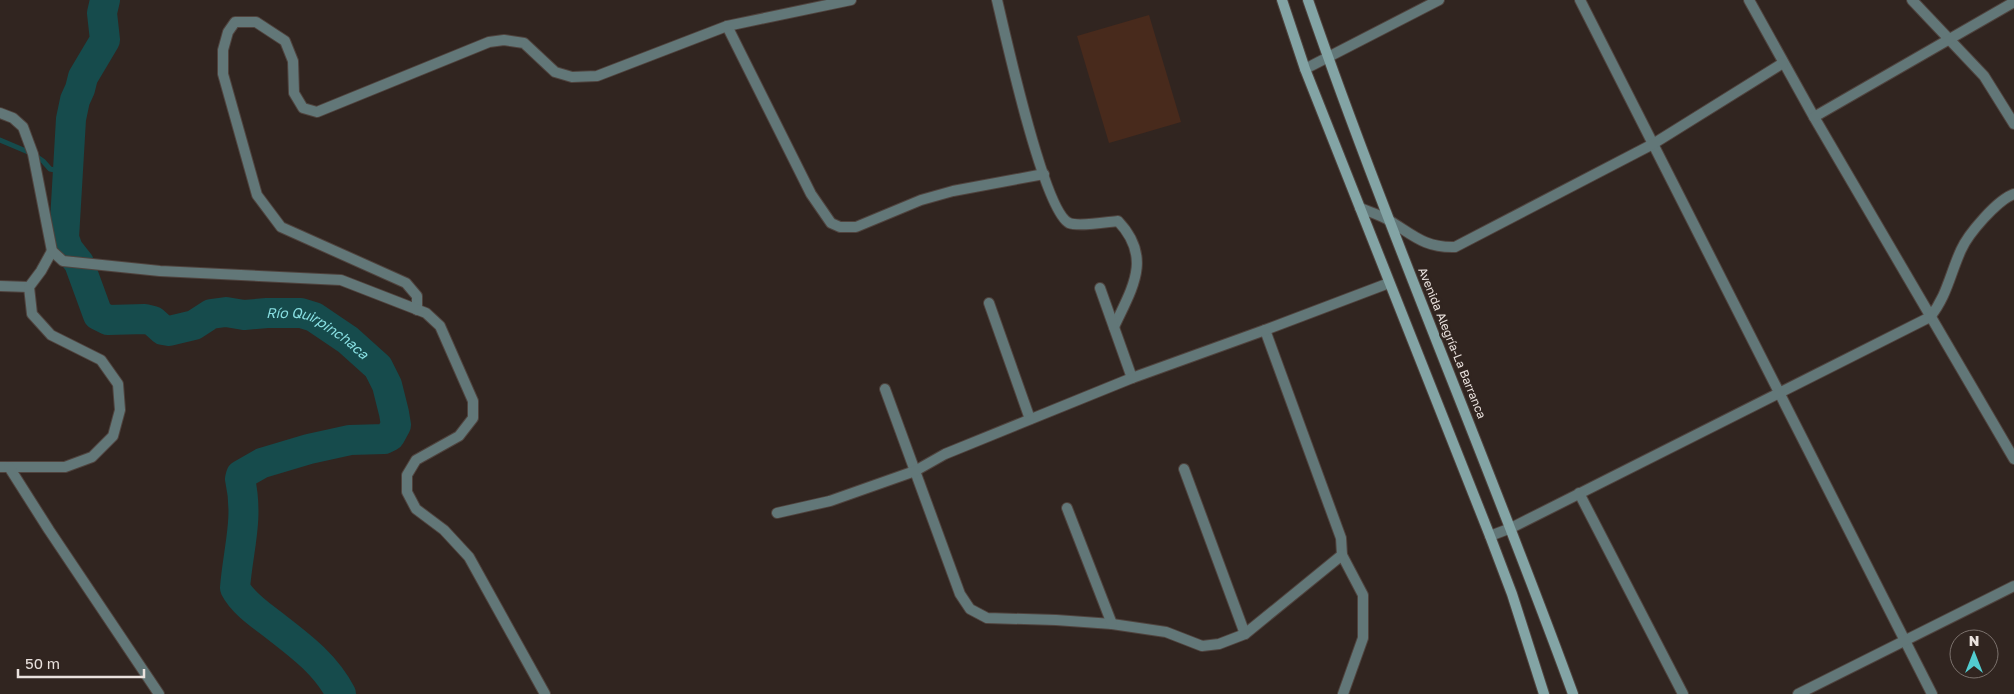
<svg xmlns="http://www.w3.org/2000/svg" width="2014" height="694" font-family="'Golos Text',sans-serif">
<style>
.green{fill:#482a1c}
.lines{fill:none;stroke-linecap:round;stroke-linejoin:round}
.stream{stroke:#164b4c;stroke-width:5}
.river{stroke:#164b4c;stroke-width:30}
.minor-casing{stroke:#4f433e;stroke-width:12}
.tertiary-casing{stroke:#4f433e;stroke-width:12}
.secondary-casing{stroke:#4f433e;stroke-width:12}
.minor{stroke:#627778;stroke-width:10}
.tertiary{stroke:#627778;stroke-width:10}
.secondary{stroke:#83a4a5;stroke-width:10}
.labels{text-anchor:middle;stroke-width:5;stroke-linejoin:round;paint-order:stroke}
.street-label{font-size:12px;fill:#eae2de;stroke:#312520}
.water-label{font-size:14px;font-style:italic;fill:#88dfe2;stroke:#312520}
</style>
<rect width="100%" height="100%" fill="#312520"/>
<polygon class="green" points="1149,15 1181,122 1109,143 1077,36"/>
<g class="lines">
<polyline class="stream" points="0,140 33,154 43,161 50,169 69,173"/>
<path class="river" id="s1" d="M105 0 102 13 105 40 83 77 80 89 75 100 71 119 64 238 68 249 79 263 98 315 108 320 145 319 153 321 163 330 169 331 194 325 211 314 226 312 244 315 267 313H301L314 317 348 340 378 367 387 385 394 413 396 425 390 436 384 439 350 440 309 449 262 463 241 475 240 479C249 519 238 549 235 588 242 602 259 614 271 623 298 644 325 663 341 694"/>
<defs>
<g id="minor">
<path d="M997 0C1005 34 1044 211 1069 223 1079 227 1107 222 1118 221 1153 258 1132 288 1114 327"/>
<polyline points="1580,0 1932,694"/>
<polyline points="1749,0 1814,117 2014,459"/>
<polyline points="1912,0 1984,76 2014,124"/>
<polyline points="727,26 811,194 831,223 840,227 856,227 921,200 953,191 1044,174"/>
<polyline points="1305,69 1439,0"/>
<polyline points="1814,117 2014,2"/>
<path d="M1360 208C1370 212 1381 215 1390 221 1413 235 1425 248 1455 247L1653 144 1783 63"/>
<polyline points="0,286 29,287"/>
<polyline points="1100,288 1132,378"/>
<polyline points="989,303 1030,419"/>
<polyline points="417,310 417,296 406,283 281,227 257,195 223,74 223,50 228,32 235,22 256,22 285,41 293,61 294,93 303,108 317,112 489,42 504,40 524,43 555,72 572,77 597,76 727,26 851,0"/>
<polyline points="885,389 960,594 970,609 987,618 1056,620 1112,624 1166,632 1202,646 1219,644 1245,634 1342,555 1341,538 1265,330"/>
<polyline points="0,467 65,467 92,457 113,436 120,410 118,384 101,360 51,335 32,314 29,287 41,271 52,251"/>
<polyline points="9,467 49,530 159,694"/>
<polyline points="1184,469 1245,634"/>
<polyline points="1579,493 1683,694"/>
<polyline points="1067,508 1112,624"/>
<polyline points="777,513 830,501 915,471 945,454 1132,378 1265,330 1389,283"/>
<path d="M1490 536 1511 528 1930 317C1947 296 1950 274 1961 250 1968 234 1997 200 2014 194"/>
<polyline points="1342,555 1363,595 1363,638 1343,694"/>
<polyline points="1798,694 2014,586"/>
</g>
<polyline id="tertiary" points="0,113 13,118 23,127 33,154 52,251 63,261 160,271 341,280 426,313 440,326 473,401 473,418 459,436 416,460 407,475 407,492 416,509 444,530 469,557 545,694"/>
<g id="secondary">
<polyline points="1282,0 1305,69 1490,536 1512,594 1544,694"/>
<path d="M1308 0C1389 234 1488 461 1573 694"/>
</g>
</defs>
<use href="#minor" class="minor-casing"/>
<use href="#tertiary" class="tertiary-casing"/>
<use href="#secondary" class="secondary-casing"/>
<use href="#minor" class="minor"/>
<use href="#tertiary" class="tertiary"/>
<use href="#secondary" class="secondary"/>
</g>
<g class="labels">
<g class="street-label">
<text transform="translate(1452 343) rotate(68)" y="4">Avenida Alegría-La Barranca</text>
</g>
<g class="water-label">
<text dy="5" stroke="none"><textPath href="#s1" startOffset="566">Río Quirpinchaca</textPath></text>
</g>
</g>
<g transform="translate(1974 654)"><circle r="24" fill="#312520" stroke="#7b716c"/>
<path d="M0-4L9 19L0 12L-9 19Z" fill="#52ccd0"/>
<text y="-8" font-size="14" font-weight="bold" text-anchor="middle" fill="#eae2de">N</text>
</g>
<path d="M18 669v8h126v-8" fill="none" stroke="#eae2de" stroke-width="2.5"/>
<text x="25" y="669" font-size="15" fill="#eae2de" stroke="#312520" stroke-width="4" paint-order="stroke">50 m</text>
</svg>
